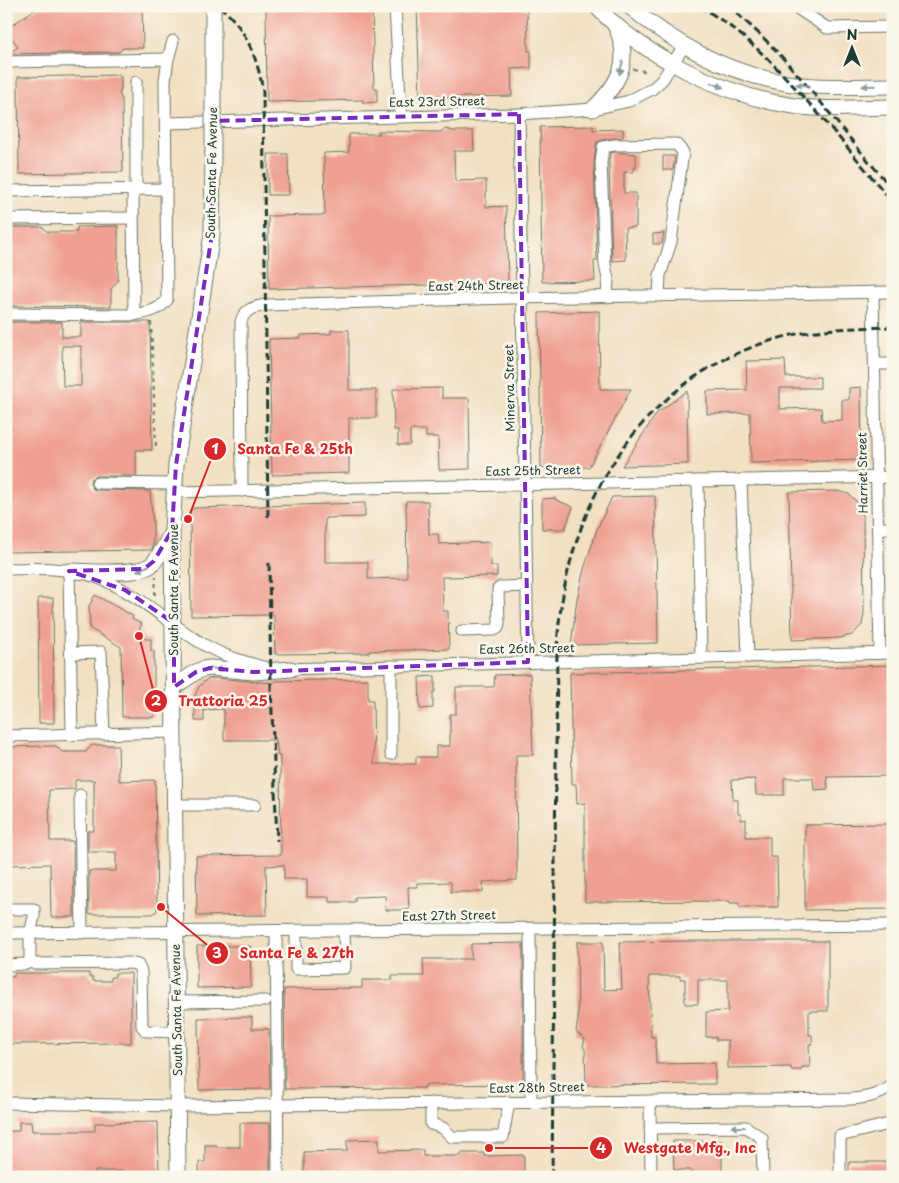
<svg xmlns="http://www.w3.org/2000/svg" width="899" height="1183" font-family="'Playpen Sans',sans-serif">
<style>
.building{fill:#efa092;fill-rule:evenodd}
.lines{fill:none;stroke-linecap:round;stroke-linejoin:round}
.minor-casing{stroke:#697666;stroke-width:13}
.major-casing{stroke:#697666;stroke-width:17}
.path{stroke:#697666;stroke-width:2;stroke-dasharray:4 4;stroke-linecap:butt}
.minor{stroke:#fff;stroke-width:11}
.major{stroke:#fff;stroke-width:15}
.rail{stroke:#1f3d34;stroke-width:3;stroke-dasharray:8 4;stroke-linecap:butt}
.major-bridge-casing{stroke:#697666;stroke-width:17;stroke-linecap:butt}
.major-bridge{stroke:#fff;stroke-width:15}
.oneway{fill:#8f9e9a}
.marked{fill:none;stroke:#7b2cbf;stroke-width:4;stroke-dasharray:10 6;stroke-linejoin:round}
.labels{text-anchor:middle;stroke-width:5;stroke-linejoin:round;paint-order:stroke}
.street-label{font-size:12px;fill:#1f3d34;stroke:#fbf7ec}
.leader{fill:none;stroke:#d62828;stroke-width:2}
.callout-dot{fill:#d62828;stroke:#fbf7ec;stroke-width:2}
.mark-label{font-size:15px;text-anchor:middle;font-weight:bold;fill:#fff}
.callout-label{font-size:14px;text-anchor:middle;font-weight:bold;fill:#d62828;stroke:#fbf7ec;stroke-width:5;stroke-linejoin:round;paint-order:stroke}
</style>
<rect width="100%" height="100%" fill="#fbf7ec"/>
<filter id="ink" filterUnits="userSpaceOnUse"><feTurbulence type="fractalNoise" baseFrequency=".02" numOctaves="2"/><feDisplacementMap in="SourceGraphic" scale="10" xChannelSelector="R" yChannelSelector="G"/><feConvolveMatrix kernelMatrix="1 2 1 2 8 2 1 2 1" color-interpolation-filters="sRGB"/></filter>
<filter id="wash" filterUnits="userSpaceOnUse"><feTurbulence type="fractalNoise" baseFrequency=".0096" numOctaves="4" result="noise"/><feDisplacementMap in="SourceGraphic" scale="20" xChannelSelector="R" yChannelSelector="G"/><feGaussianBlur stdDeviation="1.12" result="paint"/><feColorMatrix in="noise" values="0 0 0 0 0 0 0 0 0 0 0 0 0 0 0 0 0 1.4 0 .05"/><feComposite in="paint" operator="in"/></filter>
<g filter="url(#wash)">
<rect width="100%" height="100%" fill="#f2e0c2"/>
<g id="blocks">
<g class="building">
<polygon points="40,6 142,6 143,48 123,48 119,52 7,54 18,47 6,29"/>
<polygon points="266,6 372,6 374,88 377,88 377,102 363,103 363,100 267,102"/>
<polygon points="417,6 527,6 528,51 531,51 531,68 511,69 512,96 420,98"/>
<polygon points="120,75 121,79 121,89 119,94 122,99 123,172 19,174 18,77"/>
<polygon points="593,126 593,130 623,129 623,137 602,140 597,142 596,146 594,163 597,261 594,261 595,281 542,282 540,127"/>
<polygon points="446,129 453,131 473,131 474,151 454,151 455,181 486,180 486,207 506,206 508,283 269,289 268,216 325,215 324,153 349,152 349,134 379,134 378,131 440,132"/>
<polygon points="615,152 636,154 636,168 634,168 634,172 624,172 624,193 636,193 636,227 625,228 626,260 612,261 609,163 610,153"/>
<polygon points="268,154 288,154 289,195 268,195"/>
<polygon points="663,156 675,156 673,170 663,170"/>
<polygon points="118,226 118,281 111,289 111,307 6,306 6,227 42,227 48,232 77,232 77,227"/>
<polygon points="664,233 662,244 653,244 653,234"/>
<polygon points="599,311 600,389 631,389 589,467 541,468 539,313"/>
<path d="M9 322H62V337H81V322H150L152 450H136V476H97L91 479 90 483 93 489 97 490 150 491 153 524V547L151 550 6 552V342H10ZM62 346H81V386H63Z"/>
<polygon points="331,330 349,330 349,390 376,390 376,418 349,418 349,473 272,475 269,339 301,338 301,335 331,334"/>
<polygon points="785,360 786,377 820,377 820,388 780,388 780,409 821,408 822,421 842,420 842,400 849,400 849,388 861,387 862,460 751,463 750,413 707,414 707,391 747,390 746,361"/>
<polygon points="442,388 442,398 469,398 470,469 439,470 438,437 426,437 426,430 410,430 410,445 398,445 398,430 394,430 393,389"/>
<polygon points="687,391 688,464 622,466 657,413"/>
<polygon points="837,491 849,494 859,504 863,515 864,613 862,625 852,635 840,638 792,640 789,492"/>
<polygon points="655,496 658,643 571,645 577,599 584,569 597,529 612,497"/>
<polygon points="556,498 556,500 573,507 565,529 542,529 542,499"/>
<polygon points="406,501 428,501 429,534 438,534 439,544 490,542 491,566 497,566 497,576 442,577 443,611 448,611 449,649 369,651 369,653 275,654 274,615 191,616 190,511 194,508 365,503 365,517 325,518 325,562 368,562 368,579 407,578"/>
<polygon points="95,595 133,616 132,619 142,624 139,630 145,639 151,639 151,651 154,651 154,717 122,717 121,647 89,628 90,626 89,606"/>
<polygon points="38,598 53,598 54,723 39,723"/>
<polygon points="893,665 893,776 827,777 828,789 814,790 813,778 784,778 784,795 756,795 755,779 732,780 733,800 738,800 738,814 741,814 741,820 746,819 746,837 770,837 770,857 777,857 778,907 739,907 739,903 730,903 730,901 585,902 585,803 577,804 576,784 572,784 570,673"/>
<polygon points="530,674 533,755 516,755 517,880 483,882 483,892 451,892 451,882 417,883 417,887 408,887 409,910 386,910 385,896 355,897 355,902 329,902 329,897 307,897 307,879 284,879 284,865 266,866 267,915 197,916 196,856 281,855 280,756 278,756 276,740 224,740 224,709 204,710 204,721 195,721 195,695 199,687 207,679 214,678 274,683 274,681 368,679 368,700 373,700 374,764 416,764 416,757 436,757 436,746 450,746 450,714 456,714 456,687 494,687 495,675"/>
<polygon points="435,676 435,692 433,692 433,708 420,709 419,677"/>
<polygon points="92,745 118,745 119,781 155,780 157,911 153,914 89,914 89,871 116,871 116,852 88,852 88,831 94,831 94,780 75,780 75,789 49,790 50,841 73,841 74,917 51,917 50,864 6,865 6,747 56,746 62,752 86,752"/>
<polygon points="893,824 893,909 805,910 805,825"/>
<polygon points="691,941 828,941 828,1011 809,1011 809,1035 812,1035 812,1044 809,1044 810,1067 802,1067 802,1070 791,1070 791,1067 728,1068 728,1040 716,1040 716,1037 706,1037 706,1012 728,1011 728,980 698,980 698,1004 685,1004 685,979 680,979 680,976 649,976 651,1037 655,1037 656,1064 715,1063 715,1084 586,1085 585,1049 583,1047 585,1039 576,1032 578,1020 577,942 603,942 604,990 622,989 620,942"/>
<polygon points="523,943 523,1084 425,1085 425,1088 285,1089 284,989 362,988 362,980 392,980 392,976 424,976 423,959 471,959 471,944"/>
<polygon points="197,946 250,946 251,987 197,988"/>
<polygon points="14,973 89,973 89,977 93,977 93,981 111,981 111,977 115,977 115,973 131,973 131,1043 6,1044 6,981 9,981 9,977 14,977"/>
<polygon points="252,1017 252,1029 269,1029 270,1089 199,1090 198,1018"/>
<polygon points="19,1122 31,1122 32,1131 95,1131 95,1123 158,1122 159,1177 123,1177 123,1171 95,1171 95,1177 22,1177 22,1171 6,1171 6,1131 19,1131"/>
<polygon points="240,1123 270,1123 270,1177 199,1177 199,1162 205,1162 205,1145 217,1145 217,1147 240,1147"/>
<polygon points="379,1139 379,1151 423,1150 423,1156 461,1156 461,1153 484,1153 484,1156 524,1155 524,1177 304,1177 304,1152 347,1151 347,1140"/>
<polygon points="673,1141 722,1141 722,1177 691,1177 691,1170 674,1170"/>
<rect x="849" y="1162" width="44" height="15"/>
</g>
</g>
</g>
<g filter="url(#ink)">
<use href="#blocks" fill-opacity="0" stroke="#697666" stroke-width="1"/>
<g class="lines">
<defs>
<g id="minor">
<polyline points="395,6 401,116"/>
<polyline points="794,6 827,28 893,27"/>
<polyline points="6,62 168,59"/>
<polyline points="136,82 136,190"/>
<polyline points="519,114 528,662"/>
<polyline points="166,123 519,114 593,109 629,101 652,89 662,80 684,46"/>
<polyline points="6,191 166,189"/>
<polyline points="6,219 133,218"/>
<polyline points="873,292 880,653"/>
<polyline points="607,297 608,279 605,265 601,163 603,147 614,145 676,144 683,152 671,242 660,275 659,296"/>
<polyline points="6,314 134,315 133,190"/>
<path d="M134 315C148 312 158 311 167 300L165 80 168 59 173 41"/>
<polyline points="875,364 893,364"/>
<polyline points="741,480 748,657"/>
<polyline points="698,481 701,658"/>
<polyline points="97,483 174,484"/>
<path d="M242 491 241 322C244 309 254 307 266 305L511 298 893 292"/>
<polyline points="174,492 893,477"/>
<polyline points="878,528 893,528"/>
<path d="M6 569C35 568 65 567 93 576 135 590 166 622 203 644 223 656 244 662 267 668"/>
<polyline points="69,571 72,735"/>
<polyline points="462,631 494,630 498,628 499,624 498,589 501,587 526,586"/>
<polyline points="72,653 101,652 104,734"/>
<polyline points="283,669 893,653"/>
<polyline points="6,736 175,732"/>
<polyline points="391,754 391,666"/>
<polyline points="80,795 82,933"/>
<polyline points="175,805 255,805"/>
<polyline points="6,909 34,909 34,917 30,933 30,961 35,964 130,963 138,965 141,972 142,1026 146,1031 177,1032"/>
<polyline points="530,929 531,1102"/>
<polyline points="296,931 296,969 345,968 344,931"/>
<polyline points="276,932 278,1177"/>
<polyline points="6,933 893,925"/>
<polyline points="6,965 26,964 30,961"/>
<polyline points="177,1002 266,1001"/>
<polyline points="650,1101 651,1177"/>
<path d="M6 1103 178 1106 852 1099C867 1098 881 1095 893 1085"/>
<polyline points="431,1103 431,1124 443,1128 452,1137 503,1137 509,1102"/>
<polyline points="650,1128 746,1127 762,1138 763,1177"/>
<polyline points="840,1177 840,1136 893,1123"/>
</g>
<g id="major">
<path d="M596 6C641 55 727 97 794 106 826 111 860 107 893 107"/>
<path d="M629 6C678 47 737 78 801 85 831 88 862 86 893 86"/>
<path d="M593 109C620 83 633 60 614 23"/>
<path d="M69 571C88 571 137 576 151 565 160 557 166 542 172 532"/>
<polyline points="174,687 196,672 203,669 210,668 254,672 291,669"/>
<polyline points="178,1177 172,530 176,465 212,234 213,153"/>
</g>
</defs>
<use href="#minor" class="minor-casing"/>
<use href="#major" class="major-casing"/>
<g class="path">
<polyline points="633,69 648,72"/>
<polyline points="151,322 156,446"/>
<polyline points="155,595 156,576"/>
</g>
<use href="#minor" class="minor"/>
<use href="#major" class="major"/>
<g class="rail">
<path d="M219 6C246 27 258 59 263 92L268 519"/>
<path d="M699 6C743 31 774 64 807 101 837 134 865 169 893 203"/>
<path d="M727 6C793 57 837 128 893 189"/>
<polyline points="269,563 271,686 277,841"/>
<path d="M552 1177 557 648C564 511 636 381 773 340 811 328 853 328 893 327"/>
</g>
<defs>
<polyline id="major-bridge" points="213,153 213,6"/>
</defs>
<use href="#major-bridge" class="major-bridge-casing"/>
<use href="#major-bridge" class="major-bridge"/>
</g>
<defs><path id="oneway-solid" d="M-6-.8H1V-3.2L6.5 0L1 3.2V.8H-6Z" transform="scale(1.25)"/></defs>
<g class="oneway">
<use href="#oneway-solid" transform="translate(621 68) rotate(104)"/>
<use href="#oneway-solid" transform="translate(717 85) rotate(22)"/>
<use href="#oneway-solid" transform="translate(803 85) rotate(-174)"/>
<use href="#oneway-solid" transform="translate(869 86) rotate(179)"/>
<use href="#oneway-solid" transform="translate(143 568) rotate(157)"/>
<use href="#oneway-solid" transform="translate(217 669) rotate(7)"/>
<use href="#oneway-solid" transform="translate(738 1127) rotate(-179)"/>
</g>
</g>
<path class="marked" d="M519 114 528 662 254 672 210 668 196 672 174 687V623L125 590 69 571 144 569 154 561 172 530 176 465 212 234 213 121Z"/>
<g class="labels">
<g class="street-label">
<text transform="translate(437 102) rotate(-1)" y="4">East 23rd Street</text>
<text transform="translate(212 173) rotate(-89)" y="4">South Santa Fe Avenue</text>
<text transform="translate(476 286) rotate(-1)" y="4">East 24th Street</text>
<text transform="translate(510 388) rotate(-91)" y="4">Minerva Street</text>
<text transform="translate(533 471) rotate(-1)" y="4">East 25th Street</text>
<text transform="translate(863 473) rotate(-91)" y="4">Harriet Street</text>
<text transform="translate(174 590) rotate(-90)" y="4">South Santa Fe Avenue</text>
<text transform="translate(527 649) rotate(-1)" y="4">East 26th Street</text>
<text transform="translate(449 916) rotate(-1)" y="4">East 27th Street</text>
<text transform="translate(177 1010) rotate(-91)" y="4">South Santa Fe Avenue</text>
<text transform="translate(537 1088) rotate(-1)" y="4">East 28th Street</text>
</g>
</g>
<path class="leader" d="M188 519L215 449M139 636L156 701M161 907L217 953M489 1148L601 1148"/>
<g class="callout-dot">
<circle cx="188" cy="519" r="5"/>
<circle cx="139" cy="636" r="5"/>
<circle cx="161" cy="907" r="5"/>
<circle cx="489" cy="1148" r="5"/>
<circle cx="215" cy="449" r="12"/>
<circle cx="156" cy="701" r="12"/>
<circle cx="217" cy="953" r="12"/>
<circle cx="601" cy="1148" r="12"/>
</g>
<g class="mark-label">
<text x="215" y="454">1</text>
<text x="156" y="706">2</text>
<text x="217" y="958">3</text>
<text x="601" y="1153">4</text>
</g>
<g class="callout-label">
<text x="295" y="454">Santa Fe &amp; 25th</text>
<text x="223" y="706">Trattoria 25</text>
<text x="297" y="958">Santa Fe &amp; 27th</text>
<text x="690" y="1153">Westgate Mfg., Inc</text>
</g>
<rect width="899" height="1183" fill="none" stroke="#fbf7ec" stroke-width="25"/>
<g transform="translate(852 48)" stroke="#fbf7ec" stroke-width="4" paint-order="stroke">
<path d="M0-4L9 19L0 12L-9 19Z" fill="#1f3d34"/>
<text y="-8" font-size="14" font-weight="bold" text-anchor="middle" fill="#1f3d34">N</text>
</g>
</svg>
